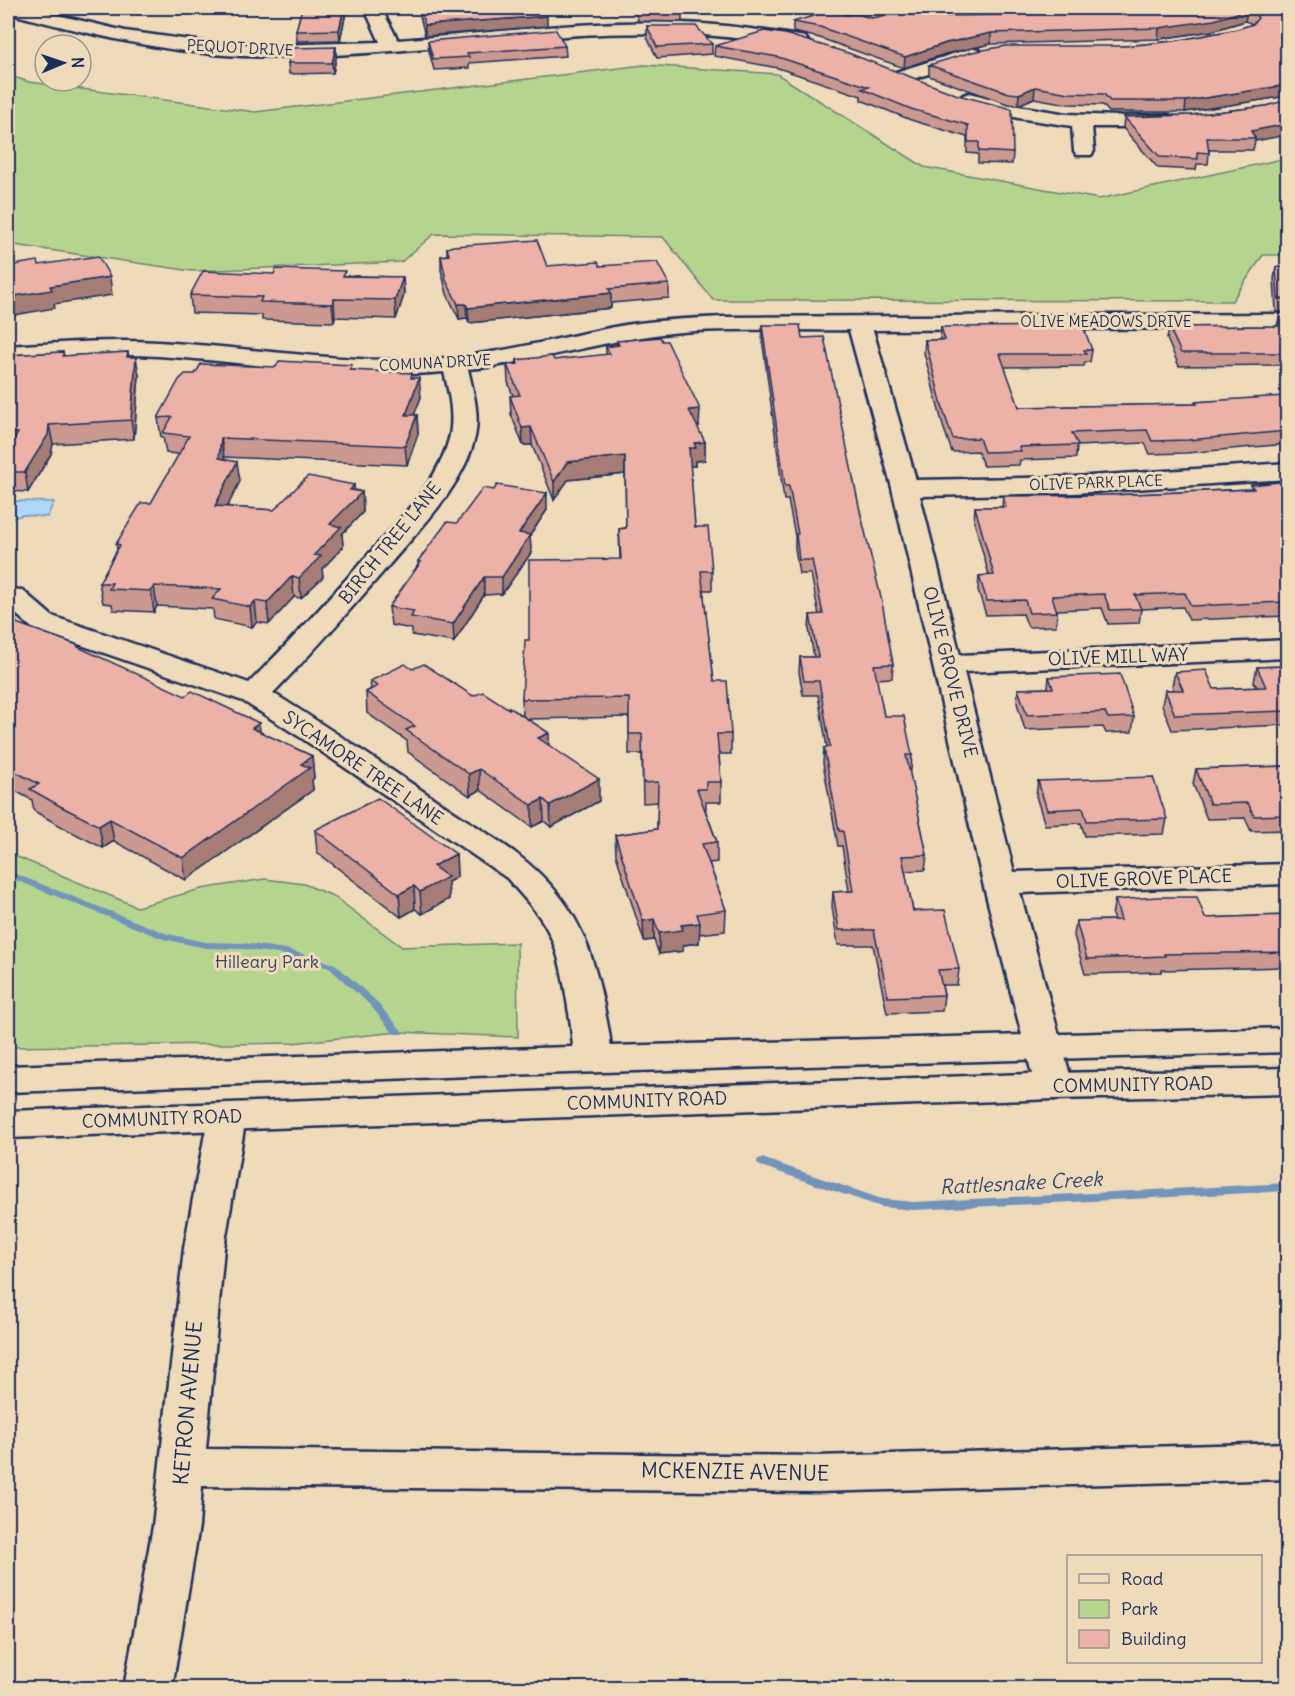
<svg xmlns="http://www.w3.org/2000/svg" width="1295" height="1696" font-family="Delius,sans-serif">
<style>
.green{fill:#b5d58e;stroke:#688276;stroke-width:1.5}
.water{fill:#acd7f7;stroke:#7294ba;stroke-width:1.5}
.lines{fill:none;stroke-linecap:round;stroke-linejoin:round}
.stream{fill:#7294ba;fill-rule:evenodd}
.street-casing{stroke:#1b2f5e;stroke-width:5}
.primary-casing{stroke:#1b2f5e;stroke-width:5}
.street{fill:#efdab9;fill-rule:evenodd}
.primary{fill:#efdab9;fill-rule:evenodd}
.wall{fill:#cb9990;stroke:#1b2f5e;stroke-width:1.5}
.shaded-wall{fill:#a57d76;stroke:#1b2f5e;stroke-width:1.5}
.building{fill:#ecb2a8;stroke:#1b2f5e;stroke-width:1.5}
.labels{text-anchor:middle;stroke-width:6;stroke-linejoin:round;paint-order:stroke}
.far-street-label{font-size:15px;fill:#1b2f5e;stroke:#efdab9}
.street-label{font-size:18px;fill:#1b2f5e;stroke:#efdab9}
.park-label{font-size:18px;fill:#324865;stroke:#efdab9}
.water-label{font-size:20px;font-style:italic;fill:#314875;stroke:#efdab9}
.near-street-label{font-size:21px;fill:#1b2f5e;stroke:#efdab9}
</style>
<rect width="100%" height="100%" fill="#efdab9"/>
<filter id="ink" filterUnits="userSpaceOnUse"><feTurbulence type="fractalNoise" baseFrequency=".0167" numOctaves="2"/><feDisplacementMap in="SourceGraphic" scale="12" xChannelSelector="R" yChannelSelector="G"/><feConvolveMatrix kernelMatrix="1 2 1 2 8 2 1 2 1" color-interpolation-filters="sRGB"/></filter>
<g filter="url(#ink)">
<g class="green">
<polygon points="761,8 1176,8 1180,15 912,21"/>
<polygon points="644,65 777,74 924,167 1099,199 1287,158 1287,255 1263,255 1232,301 713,300 663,237 434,234 401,262 192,271 8,244 8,75 29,82 255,112"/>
<polygon points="8,853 137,907 201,889 265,879 304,884 333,896 402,947 517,943 518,1037 398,1032 292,1043 8,1047"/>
</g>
<polygon class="water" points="11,501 54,502 47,517 22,515 8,520 8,502"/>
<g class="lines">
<g class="stream">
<polygon points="8,871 168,934 205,942 243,943 286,949 335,964 375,1000 403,1032 402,1034 394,1034 369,1004 329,968 285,955 243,949 205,948 163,939 8,877"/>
<polygon points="762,1158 882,1199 914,1202 1288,1183 1288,1191 914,1210 881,1207 758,1165 757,1162 758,1159"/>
</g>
<defs>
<g id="street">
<path d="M8 8H28L125 31 211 43 275 45 380 42 368 16 371 12H383L398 40C492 33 586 20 681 23 721 24 760 30 799 36L805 37 808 41 805 45 799 46C760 41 721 35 682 34 535 28 390 61 243 56 163 53 85 33 8 13Z"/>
<polygon points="972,48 979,50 981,54 979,58 903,82 896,80 894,76 896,72"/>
<polygon points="970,93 1018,106 1067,114 1117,116 1167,115 1174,117 1177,121 1174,125 1167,127 1092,127 1094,151 1091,155 1077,155 1074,151 1072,126 1018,118 963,103 960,99 963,95"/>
<path d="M1288 314V328L873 330 916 480 1074 477 1288 463V479L1074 493 920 496 960 655 1288 640V658L964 672 1014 872 1288 864V884L1020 893 1073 1086 1067 1095 1054 1099 1041 1095 1035 1086 983 883 892 488 849 330C787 331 723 327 662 334 596 342 534 363 468 369 473 391 480 414 475 437 463 487 421 527 389 565 351 609 313 652 273 693 332 730 390 769 448 808 487 834 529 857 558 894 585 927 595 965 604 1006 607 1025 616 1051 606 1068L593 1072 580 1068C571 1053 573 1035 570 1019 565 991 562 959 549 933 539 912 522 896 507 878L303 739 243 701 32 628 8 607V589L22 590 52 616 249 683C290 642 329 599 368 555 398 520 439 483 450 435 454 414 449 392 444 372 350 381 253 362 158 356 108 353 58 358 8 360V346C58 343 108 339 158 342 244 347 331 362 417 360 484 358 549 340 614 327 650 320 687 319 723 317Z"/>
<polygon points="227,1104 240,1108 246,1117 224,1248 206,1449 816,1456 1288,1443 1288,1479 816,1492 202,1486 199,1526 172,1688 124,1688 153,1526 184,1248 208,1117 214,1108"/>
</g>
<g id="primary">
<polygon points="1288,1028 1288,1052 535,1074 8,1092 8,1066 535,1048"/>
<polygon points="1288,1068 1288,1094 1054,1099 8,1138 8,1111 1054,1073"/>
</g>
</defs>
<use href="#street" class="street-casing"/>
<use href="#primary" class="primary-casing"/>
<use href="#street" class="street"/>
<use href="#primary" class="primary"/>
</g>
<g class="wall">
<polygon points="302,8 347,8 340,40 297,41 296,31"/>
<polygon points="418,8 542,8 547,26 425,36"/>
<polygon points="632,8 679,8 682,12 682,22 639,21"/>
<polygon points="1146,8 1287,8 1287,96 1185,112 1109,112 1103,105 1068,104 1034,98 1018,105 1008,104 929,76 929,65 1175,41 1238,29 1253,24 1245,21 1212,31 1158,39 991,44 945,54 904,68 820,38 793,32 793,22 847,15 871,18 912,15 1011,15 1011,14 1103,11 1146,9"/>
<polygon points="647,26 712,44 712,54 657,58 647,37"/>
<polygon points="428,41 565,46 566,56 469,63 469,68 434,70 429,51"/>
<polygon points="715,46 848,53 1013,153 1012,164 978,163 978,154 967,153 967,137 911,120 861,100 861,96 778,68 714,56"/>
<polygon points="336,47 336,58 333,73 289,74 288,63"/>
<polygon points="1266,106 1255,141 1253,150 1209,150 1209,153 1208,164 1197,164 1196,170 1158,168 1123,128 1124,117 1192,115"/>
<polygon points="447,248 547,266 600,266 669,284 669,298 611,303 611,308 469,323 467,318 459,319 447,294 441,270 441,256 447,255"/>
<polygon points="1287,264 1287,312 1276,312 1274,279 1276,267 1287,268"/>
<polygon points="274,274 403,277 404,295 396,319 335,317 334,322 262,320 262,315 192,313 190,295"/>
<polygon points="1287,317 1287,365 1179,366 1167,339 1169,327 1277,326 1279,318"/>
<polygon points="762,325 802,338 860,511 893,664 892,678 876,679 884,716 912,755 911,770 909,770 927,855 925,870 905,871 913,911 959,969 957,985 942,985 944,995 942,1011 887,1013 873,945 838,945 832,907 833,892 849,891 842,846 838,846 823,763 824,748 827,747 818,695 803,695 799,672 800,657 814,657 809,629 810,615 819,615 811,574 799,574 795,548 795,536 788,500 784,500 762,338"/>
<polygon points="941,327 1092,350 1090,362 1085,362 1084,366 1004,367 1019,407 1195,404 1195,402 1287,398 1287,444 1186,453 1150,454 1145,443 1077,446 1076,458 1020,460 1019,465 983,466 978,451 952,452 943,426 924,353 925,340 940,340"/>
<polygon points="617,341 699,426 697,426 705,442 705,460 695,461 695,466 690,466 695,527 712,571 712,590 703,590 714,681 731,734 731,754 719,754 721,782 721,802 706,802 706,809 705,809 717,842 717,862 709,863 726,910 725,931 699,934 699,943 683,945 683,951 659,954 654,940 644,941 616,855 615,835 657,829 658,802 643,803 642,754 629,754 629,717 527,719 549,746 599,801 551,827 544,821 532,827 480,790 470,796 408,752 407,741 367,713 366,692 371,689 370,681 412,669 473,696 509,709 523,716 522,699 529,640 620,559 619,529 626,528 625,474 568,480 554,500 532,445 523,445 511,414 510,396 513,396 508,382 507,365 517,364 517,360 554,360 606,355 606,347 617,345"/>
<polygon points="63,352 64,356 128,352 129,357 139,375 134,439 53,444 51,454 28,492 8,491 8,355"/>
<polygon points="353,370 413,378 421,397 414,415 417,415 418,434 407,465 224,457 223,459 240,481 227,507 274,510 355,490 362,492 363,512 342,534 343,547 322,569 323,577 301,598 294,597 269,624 257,622 252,627 214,619 213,609 157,606 154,612 113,610 112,604 103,603 99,583 117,550 116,544 151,503 179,454 166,453 163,437 161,437 158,418 195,374"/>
<polygon points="1287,481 1287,616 1189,620 1183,607 1141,609 1139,623 1108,624 1102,608 1057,610 1057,612 1056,626 1028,627 1023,614 986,615 978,590 979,576 989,575 974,521 975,507 1002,507 1003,496 1110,495 1251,489 1251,485"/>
<polygon points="547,510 530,535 531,553 502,594 484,595 454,642 412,635 412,629 391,625 389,607 418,565 418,561 457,523"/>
<polygon points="8,613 15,616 17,624 80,649 312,756 314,778 312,780 313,790 186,880 114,841 103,848 64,828 34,811 32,800 8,787"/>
<polygon points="1287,666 1287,725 1172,730 1162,705 1165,690 1174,690 1172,686 1175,672 1214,689 1257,687 1254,682 1257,667"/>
<polygon points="1049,677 1134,717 1132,732 1106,733 1103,727 1025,730 1017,703 1018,689 1048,688"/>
<polygon points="1287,766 1287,830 1251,831 1245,818 1207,819 1193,784 1196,769"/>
<polygon points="1038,781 1167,819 1164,834 1085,836 1081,823 1045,825 1036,796"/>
<polygon points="315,830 456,854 457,877 448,882 449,899 422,914 415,909 401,917 317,852"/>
<polygon points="1115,900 1205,918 1287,915 1287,967 1162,970 1162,972 1085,974 1074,936 1076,921 1114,920 1112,915"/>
</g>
<g class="shaded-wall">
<polygon points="344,8 347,8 340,40 339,30"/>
<polygon points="1247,10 1245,21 1212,31 1158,39 1159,28"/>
<polygon points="547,16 547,26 425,36 425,25"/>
<polygon points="991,33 991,44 945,54 904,68 905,57 946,43"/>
<polygon points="336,47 336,58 333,73 332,63"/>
<polygon points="1287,85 1287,96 1185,112 1186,101"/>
<polygon points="1035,87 1034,98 1018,105 1019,94"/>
<polygon points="1287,124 1287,135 1255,141 1255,138 1251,131"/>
<polygon points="110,277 112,295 54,304 55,308 8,316 8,297 50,286"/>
<polygon points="403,277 404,295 396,319 395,300"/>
<polygon points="611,293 611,308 469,323 468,308"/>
<polygon points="334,299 335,317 334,322 332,304"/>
<polygon points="458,304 466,304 467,318 459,319"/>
<polygon points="136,357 139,375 134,439 131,420"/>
<polygon points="419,378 421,397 407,434 406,415"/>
<polygon points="700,409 699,426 689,427 689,410"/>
<polygon points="417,415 418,434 407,465 405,446"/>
<polygon points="49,425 53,444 51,454 28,492 25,472"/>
<polygon points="531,427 532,445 523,445 522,428"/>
<polygon points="221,438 224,457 221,478 219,458"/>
<polygon points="705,442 705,460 695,461 695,466 689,466 689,448 694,443"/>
<polygon points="625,456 625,474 568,480 554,500 554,482 567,462"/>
<polygon points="237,462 240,481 218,526 215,506"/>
<polygon points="354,485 355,498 362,492 363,512 342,534 343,547 322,569 323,577 301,598 299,578 314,555 330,524 350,490"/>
<polygon points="547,493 547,510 519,551 519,533"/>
<polygon points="530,535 531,553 502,594 502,577"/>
<polygon points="292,576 294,597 269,624 267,603"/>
<polygon points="484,577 484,595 454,642 453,624"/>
<polygon points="154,586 157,606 154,612 151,591"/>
<polygon points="255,601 257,622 252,627 250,607"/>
<polygon points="15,616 19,636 8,620"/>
<polygon points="259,723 262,745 252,728"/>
<polygon points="549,733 549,755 538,738"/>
<polygon points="312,756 314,778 312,780 313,790 186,880 183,858 301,764"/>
<polygon points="479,769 480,790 470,796 469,774"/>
<polygon points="599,779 599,801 551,827 550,805"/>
<polygon points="543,799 544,821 532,827 532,805"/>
<polygon points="110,819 114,841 103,848 99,826"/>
<polygon points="456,854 457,877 448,882 449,899 422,914 420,892 433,866"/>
<polygon points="414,886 415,909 401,917 399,894"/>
<polygon points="654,919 654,940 644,941 643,921"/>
<polygon points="700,923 699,943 683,945 683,951 659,954 659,933 681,925"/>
</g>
<g class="building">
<polygon points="302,8 344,8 339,30 296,31"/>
<polygon points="420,8 542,8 547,16 425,25"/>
<polygon points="637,8 679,8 682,12 639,11"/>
<polygon points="1148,8 1287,8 1287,85 1186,101 1110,101 1104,94 1069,93 1035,87 1019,94 1009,93 929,65 972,52 1006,46 1126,46 1175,41 1238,29 1253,24 1258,18 1254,12 1247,10 1214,20 1159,28 991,33 946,43 905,57 820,27 793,22 833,10 847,15 854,13 871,18 906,12 912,15 924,13 929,16 1012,15 1011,14 1103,11 1149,8"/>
<polygon points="647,26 696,26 712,44 657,47"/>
<polygon points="556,30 565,46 467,53 469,57 433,59 428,41"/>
<polygon points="764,31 785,34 848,53 958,95 1012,109 1013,153 979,151 979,142 968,142 968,125 911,109 862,89 869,87 778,57 715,46"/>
<polygon points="336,47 332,63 288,63 292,48"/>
<polygon points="1287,100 1287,124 1251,131 1255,138 1207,138 1209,153 1197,152 1198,159 1160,157 1124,117 1192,115 1266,106"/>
<polygon points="537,240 547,266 598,262 600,266 657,262 669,284 609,289 611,293 468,308 466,304 458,304 446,280 441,256 449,255 447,248 453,246"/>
<polygon points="98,256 110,277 50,286 52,290 8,297 8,266 38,261 39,265"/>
<polygon points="1276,267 1287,268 1287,299 1278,299"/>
<polygon points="276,269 345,271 343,276 403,277 395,300 334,299 332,304 260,302 262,297 190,295 203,271 274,274"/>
<polygon points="1287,317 1287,353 1181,353 1169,327 1279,326 1279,318"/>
<polygon points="762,325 800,325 802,338 824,337 860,511 882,602 893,664 874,665 884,716 904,716 912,755 906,755 927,855 902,856 913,911 945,910 959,969 938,970 944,995 888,997 874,930 839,930 833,892 853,891 843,831 839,831 824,748 830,746 819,681 804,681 800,657 818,657 810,615 823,614 812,560 799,560 796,534 798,534 789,486 785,486"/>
<polygon points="1083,326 1092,350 1084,350 1086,354 1000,354 1019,407 1197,404 1195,402 1284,396 1286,398 1287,398 1287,431 1188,440 1152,441 1147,430 1072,433 1078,445 1019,447 1021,451 984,452 979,438 953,439 944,413 925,340 945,340 941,327"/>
<polygon points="660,337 662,341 667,341 700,409 689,410 705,442 694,443 696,448 689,448 695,527 708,527 712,571 701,571 714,681 727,681 731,734 717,734 721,782 706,782 706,789 697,789 717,842 702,844 726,910 697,914 700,923 681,925 683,930 659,933 654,919 643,921 615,835 657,829 658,782 643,783 642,734 629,734 629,698 522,699 525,640 529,640 529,560 621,559 619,529 626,528 625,456 567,462 554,482 531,427 522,428 510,396 520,395 507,365 518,364 517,360 552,356 554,360 610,354 606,347 619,345 617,341"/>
<polygon points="63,352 63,356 128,352 127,357 136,357 131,420 49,425 48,435 25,472 8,472 8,450 18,433 8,433 8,355"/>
<polygon points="279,361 352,365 350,370 412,373 411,378 419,378 406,415 417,415 405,446 221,438 219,458 237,462 215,506 274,510 308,476 354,485 350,490 362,492 330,524 341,527 314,555 321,556 299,578 292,576 267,603 255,601 250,607 212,599 221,589 154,586 151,591 109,589 112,583 99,583 120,545 116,544 141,503 151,503 189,436 163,433 172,417 158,418 179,380 185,374 195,374 201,364 276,367"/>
<polygon points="1287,481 1287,602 1191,606 1185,593 1135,595 1141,609 1110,610 1104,594 1052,596 1057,612 1029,613 1025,600 987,601 979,576 994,575 975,507 1006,507 1003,496 1110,495 1254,489 1251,485"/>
<polygon points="497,485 547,493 519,533 530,535 502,577 484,577 453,624 411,617 414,611 389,607 421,562 418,561 447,522 457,523 483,488 494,490"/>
<polygon points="8,613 15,616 8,620 80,646 78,647 185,696 192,691 259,723 252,728 312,756 301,764 310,768 183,858 110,819 99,826 60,806 30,789 39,784 8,768"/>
<polygon points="405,664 412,669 424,664 473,696 483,692 509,709 509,707 549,733 538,738 599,779 550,805 543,799 532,805 479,769 469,774 406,730 415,726 366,692 378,686 370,681"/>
<polygon points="1287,666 1287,711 1175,715 1165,690 1183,690 1175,672 1206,670 1214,689 1266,687 1257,667"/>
<polygon points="1120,674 1134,717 1108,718 1105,712 1027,715 1018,689 1053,688 1049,677"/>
<polygon points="1287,766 1287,815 1254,816 1248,803 1210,804 1196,769"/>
<polygon points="1153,777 1167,819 1087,821 1083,808 1047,810 1038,781"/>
<polygon points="378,798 456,854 433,866 448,877 420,892 414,886 399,894 315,830"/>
<polygon points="1157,897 1197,897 1205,918 1287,915 1287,952 1164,954 1165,956 1087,959 1076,921 1121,920 1115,900"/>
</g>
</g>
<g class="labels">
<g class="far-street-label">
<text transform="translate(240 48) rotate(3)" y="5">PEQUOT DRIVE</text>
<text x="1106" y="327">OLIVE MEADOWS DRIVE</text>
<text transform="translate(435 363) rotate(-3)" y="5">COMUNA DRIVE</text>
<text transform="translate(1096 483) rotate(-2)" y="5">OLIVE PARK PLACE</text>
</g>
<g class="street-label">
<text transform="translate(390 543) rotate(-51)" y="6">BIRCH TREE LANE</text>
<text transform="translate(1118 657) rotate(-2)" y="6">OLIVE MILL WAY</text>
<text transform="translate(950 672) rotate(76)" y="6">OLIVE GROVE DRIVE</text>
<text transform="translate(363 768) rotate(34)" y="6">SYCAMORE TREE LANE</text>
<text transform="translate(1144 879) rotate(-2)" y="6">OLIVE GROVE PLACE</text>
<text transform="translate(1133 1085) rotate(-1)" y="6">COMMUNITY ROAD</text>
<text transform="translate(647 1101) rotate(-2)" y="6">COMMUNITY ROAD</text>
<text transform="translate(162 1119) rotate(-2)" y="6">COMMUNITY ROAD</text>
</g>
<g class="park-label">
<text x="267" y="968">Hilleary Park</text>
</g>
<g class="water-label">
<text transform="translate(1021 1183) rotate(-3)" y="7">Rattlesnake Creek</text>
</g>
<g class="near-street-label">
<text transform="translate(188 1403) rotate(-85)" y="7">KETRON AVENUE</text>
<text transform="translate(735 1472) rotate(1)" y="7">MCKENZIE AVENUE</text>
</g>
</g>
<rect width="1295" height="1696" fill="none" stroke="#efdab9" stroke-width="30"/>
<rect x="15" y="15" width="1265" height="1666" fill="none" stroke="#1b2f5e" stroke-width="2" filter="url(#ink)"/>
<rect x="1067" y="1555" width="195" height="108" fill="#efdab9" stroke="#9a9695" stroke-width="1.5"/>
<rect x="1079" y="1574" width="30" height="9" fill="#efdab9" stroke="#9a9695" stroke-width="1.5"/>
<text x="1121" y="1585" font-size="18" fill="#1b2f5e">Road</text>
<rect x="1079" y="1600" width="30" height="18" fill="#b5d58e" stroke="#9a9695" stroke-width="1.5"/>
<text x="1121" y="1615" font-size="18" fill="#1b2f5e">Park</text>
<rect x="1079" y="1630" width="30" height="18" fill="#ecb2a8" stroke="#9a9695" stroke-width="1.5"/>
<text x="1121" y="1645" font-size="18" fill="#1b2f5e">Building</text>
<g transform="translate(63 63) rotate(88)"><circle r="28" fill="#efdab9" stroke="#9a9695" stroke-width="1.5"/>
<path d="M0-4.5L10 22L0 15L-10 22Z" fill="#1b2f5e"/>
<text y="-9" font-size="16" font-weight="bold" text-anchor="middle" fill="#1b2f5e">N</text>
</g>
</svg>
